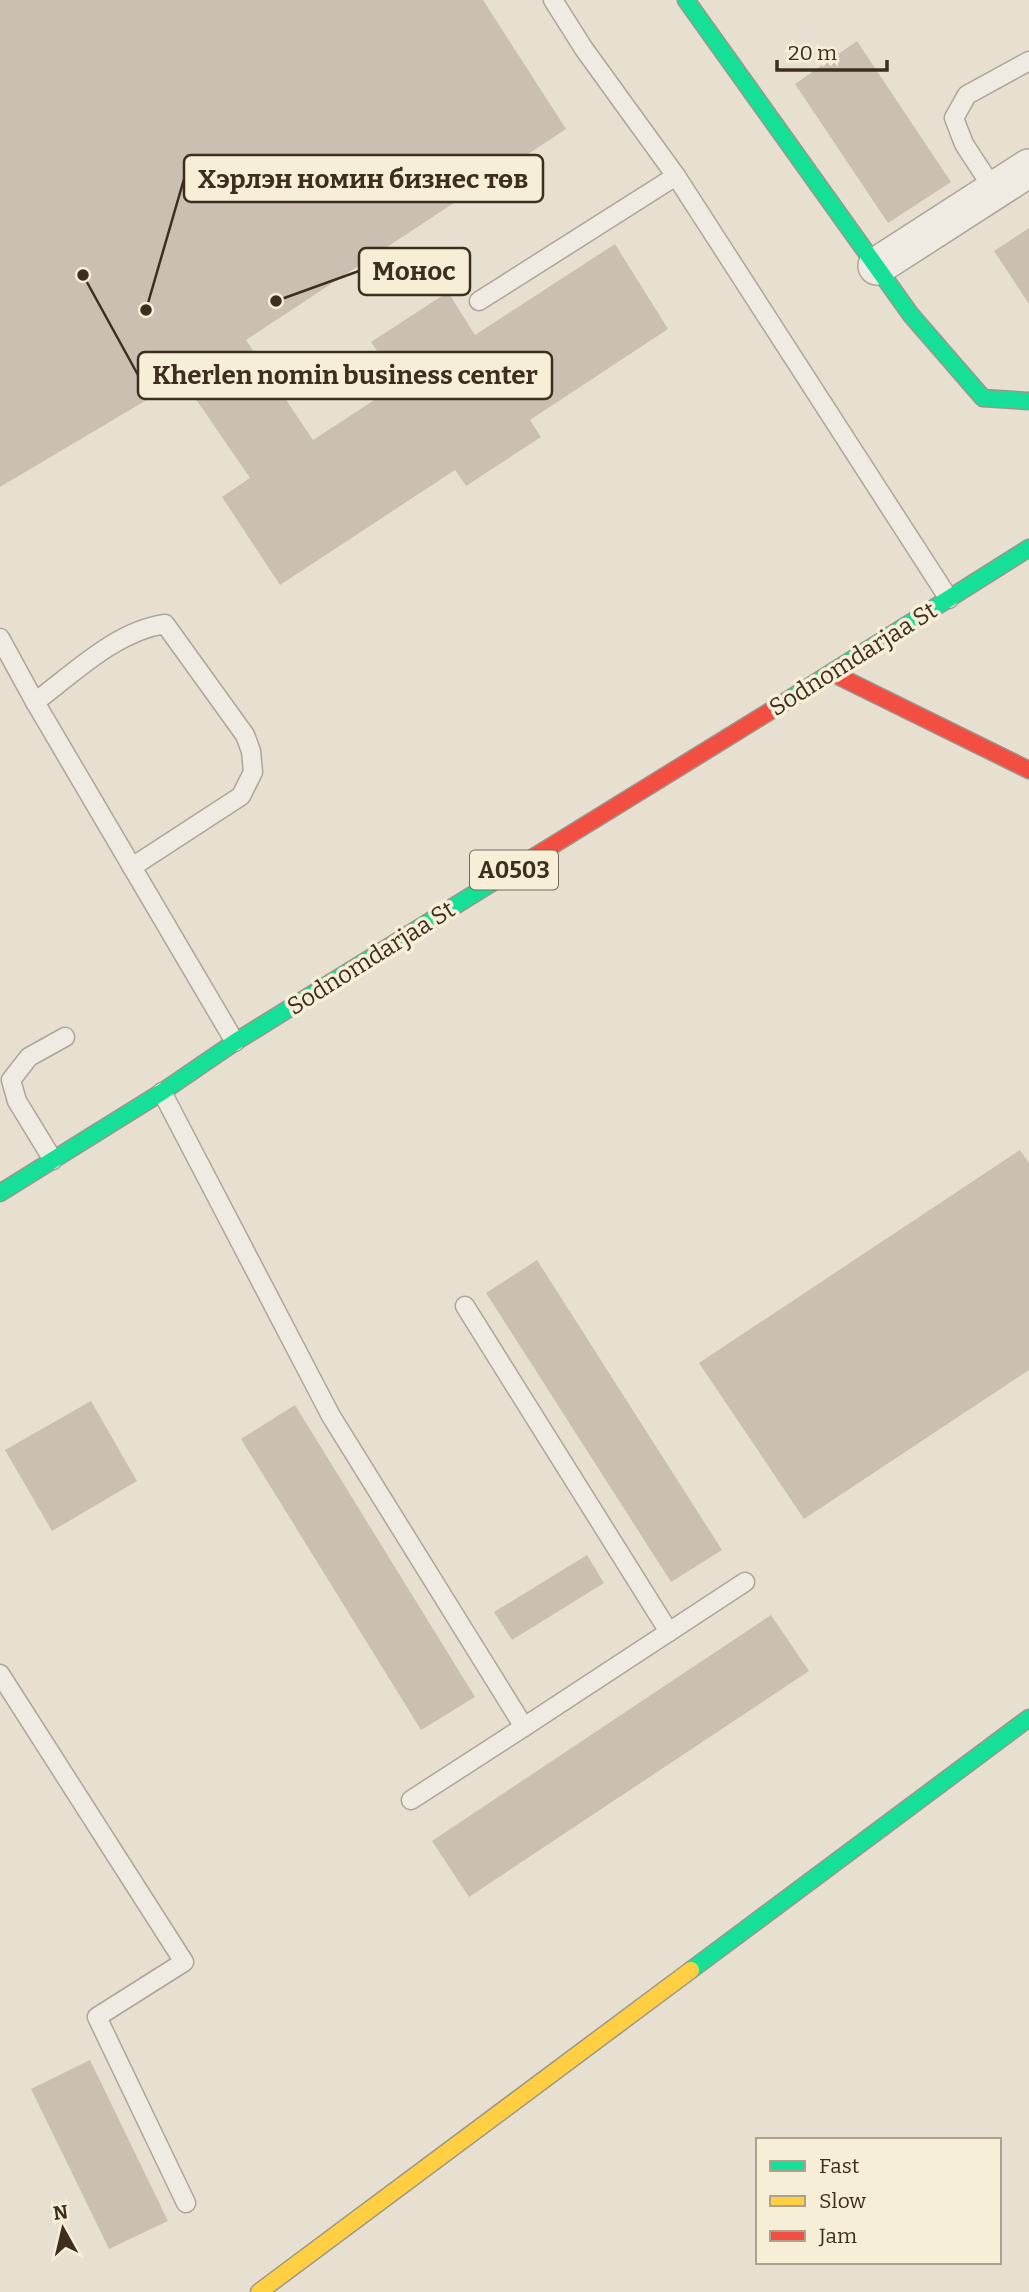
<svg xmlns="http://www.w3.org/2000/svg" width="1029" height="2292" font-family="Bitter,serif">
<style>
.building{fill:#cbbfb2}
.lines{fill:none;stroke-linecap:round;stroke-linejoin:round}
.lane-casing{stroke:#ada599;stroke-width:21}
.street-casing{stroke:#ada599;stroke-width:40}
.fast-casing{stroke:#9c958a;stroke-width:19}
.slow-casing{stroke:#9c958a;stroke-width:19}
.jam-casing{stroke:#9c958a;stroke-width:19}
.lane{stroke:#efebe3;stroke-width:18}
.street{stroke:#efebe3;stroke-width:37}
.fast{stroke:#16e098;stroke-width:16}
.slow{stroke:#ffcf43;stroke-width:16}
.jam{stroke:#f24e42;stroke-width:16}
.labels{text-anchor:middle;stroke-width:7;stroke-linejoin:round;paint-order:stroke}
.shield{fill:#f7eed8;stroke:#756857;stroke-width:2}
.shield-label{font-size:23px;font-weight:bold;fill:#3d2e20}
.street-label{font-size:24px;fill:#3d2e20;stroke:#f7eed8}
.leader{fill:none;stroke:#3d2e20;stroke-width:2.5}
.callout-dot{fill:#3d2e20;stroke:#f7eed8;stroke-width:2.5}
.callout{fill:#f7eed8;stroke:#3d2e20;stroke-width:2.5}
.callout-label{font-size:26px;text-anchor:middle;font-weight:bold;fill:#3d2e20}
</style>
<rect width="100%" height="100%" fill="#e7e0d1"/>
<g class="building">
<polygon points="0,0 483,0 566,129 246,340 313,440 399,384 371,342 448,292 475,335 615,244 668,329 530,420 541,437 466,486 455,470 280,585 222,497 250,478 182,379 0,487"/>
<polygon points="857,41 951,182 888,223 795,84"/>
<polygon points="1029,228 1029,304 994,251"/>
<polygon points="1020,1150 1029,1163 1029,1370 804,1519 699,1363"/>
<polygon points="537,1260 722,1550 671,1582 486,1293"/>
<polygon points="91,1401 137,1481 52,1531 5,1450"/>
<polygon points="295,1405 475,1697 421,1730 241,1439"/>
<polygon points="587,1555 604,1583 512,1640 494,1612"/>
<polygon points="771,1615 809,1671 469,1897 432,1841"/>
<polygon points="90,2060 168,2221 109,2249 31,2089"/>
</g>
<g class="lines">
<defs>
<g id="lane">
<polyline points="553,0 584,49 676,176 949,599"/>
<polyline points="994,190 964,144 954,118 967,95 1029,61"/>
<polyline points="479,301 676,176"/>
<polyline points="0,638 35,702 235,1042"/>
<path d="M35 702C74 673 116 631 165 624L245 735 251 751 253 772 241 796 132 867"/>
<polyline points="162,1092 331,1416 524,1727 745,1582"/>
<polyline points="53,1160 17,1101 11,1080 29,1057 65,1037"/>
<polyline points="465,1306 669,1632"/>
<polyline points="0,1674 184,1962 97,2017 186,2203"/>
<polyline points="411,1800 524,1727"/>
</g>
<polyline id="street" points="877,266 1029,168"/>
<g id="fast">
<polyline points="686,0 911,315 983,398 1029,401"/>
<polyline points="772,710 1029,548"/>
<polyline points="0,1193 162,1092 235,1042 511,871"/>
<polyline points="691,1970 1029,1718"/>
</g>
<polyline id="slow" points="259,2292 691,1970"/>
<g id="jam">
<polyline points="832,673 1029,770"/>
<polyline points="511,871 772,710"/>
</g>
</defs>
<use href="#lane" class="lane-casing"/>
<use href="#street" class="street-casing"/>
<use href="#fast" class="fast-casing"/>
<use href="#slow" class="slow-casing"/>
<use href="#jam" class="jam-casing"/>
<use href="#lane" class="lane"/>
<use href="#street" class="street"/>
<use href="#fast" class="fast"/>
<use href="#slow" class="slow"/>
<use href="#jam" class="jam"/>
</g>
<g class="labels">
<rect class="shield" x="470" y="850.5" width="88" height="39" rx="5"/>
<g class="shield-label">
<text x="514" y="878">A0503</text>
</g>
<g class="street-label">
<text transform="translate(853 659) rotate(-32)" y="8">Sodnomdarjaa St</text>
<text transform="translate(371 958) rotate(-32)" y="8">Sodnomdarjaa St</text>
</g>
</g>
<path class="leader" d="M146 310L184 179M276 301L359 271M83 275L138 375"/>
<g class="callout-dot">
<circle cx="146" cy="310" r="7"/>
<circle cx="276" cy="301" r="7"/>
<circle cx="83" cy="275" r="7"/>
</g>
<g class="callout">
<rect x="184" y="155" width="359" height="47" rx="7"/>
<rect x="359" y="248" width="111" height="47" rx="7"/>
<rect x="138" y="352" width="414" height="47" rx="7"/>
</g>
<g class="callout-label">
<text x="363" y="188">Хэрлэн номин бизнес төв</text>
<text x="414" y="280">Монос</text>
<text x="345" y="384">Kherlen nomin business center</text>
</g>
<rect x="756" y="2138" width="245" height="126" fill="#f7eed8" stroke="#ada18e" stroke-width="2"/>
<rect x="770" y="2161" width="35" height="10" fill="#16e098" stroke="#ada18e" stroke-width="2"/>
<text x="819" y="2173" font-size="21" fill="#3d2e20">Fast</text>
<rect x="770" y="2196" width="35" height="10" fill="#ffcf43" stroke="#ada18e" stroke-width="2"/>
<text x="819" y="2208" font-size="21" fill="#3d2e20">Slow</text>
<rect x="770" y="2231" width="35" height="10" fill="#f24e42" stroke="#ada18e" stroke-width="2"/>
<text x="819" y="2243" font-size="21" fill="#3d2e20">Jam</text>
<g transform="translate(63 2229) rotate(352)" stroke="#f7eed8" stroke-width="5" paint-order="stroke">
<path d="M0-5L12 26L0 18L-12 26Z" fill="#3d2e20"/>
<text y="-10" font-size="19" font-weight="bold" text-anchor="middle" fill="#3d2e20">N</text>
</g>
<path d="M777 60v10h110v-10" fill="none" stroke="#3d2e20" stroke-width="3.5"/>
<text x="788" y="60" font-size="21" fill="#3d2e20" stroke="#f7eed8" stroke-width="5" paint-order="stroke">20 m</text>
</svg>
